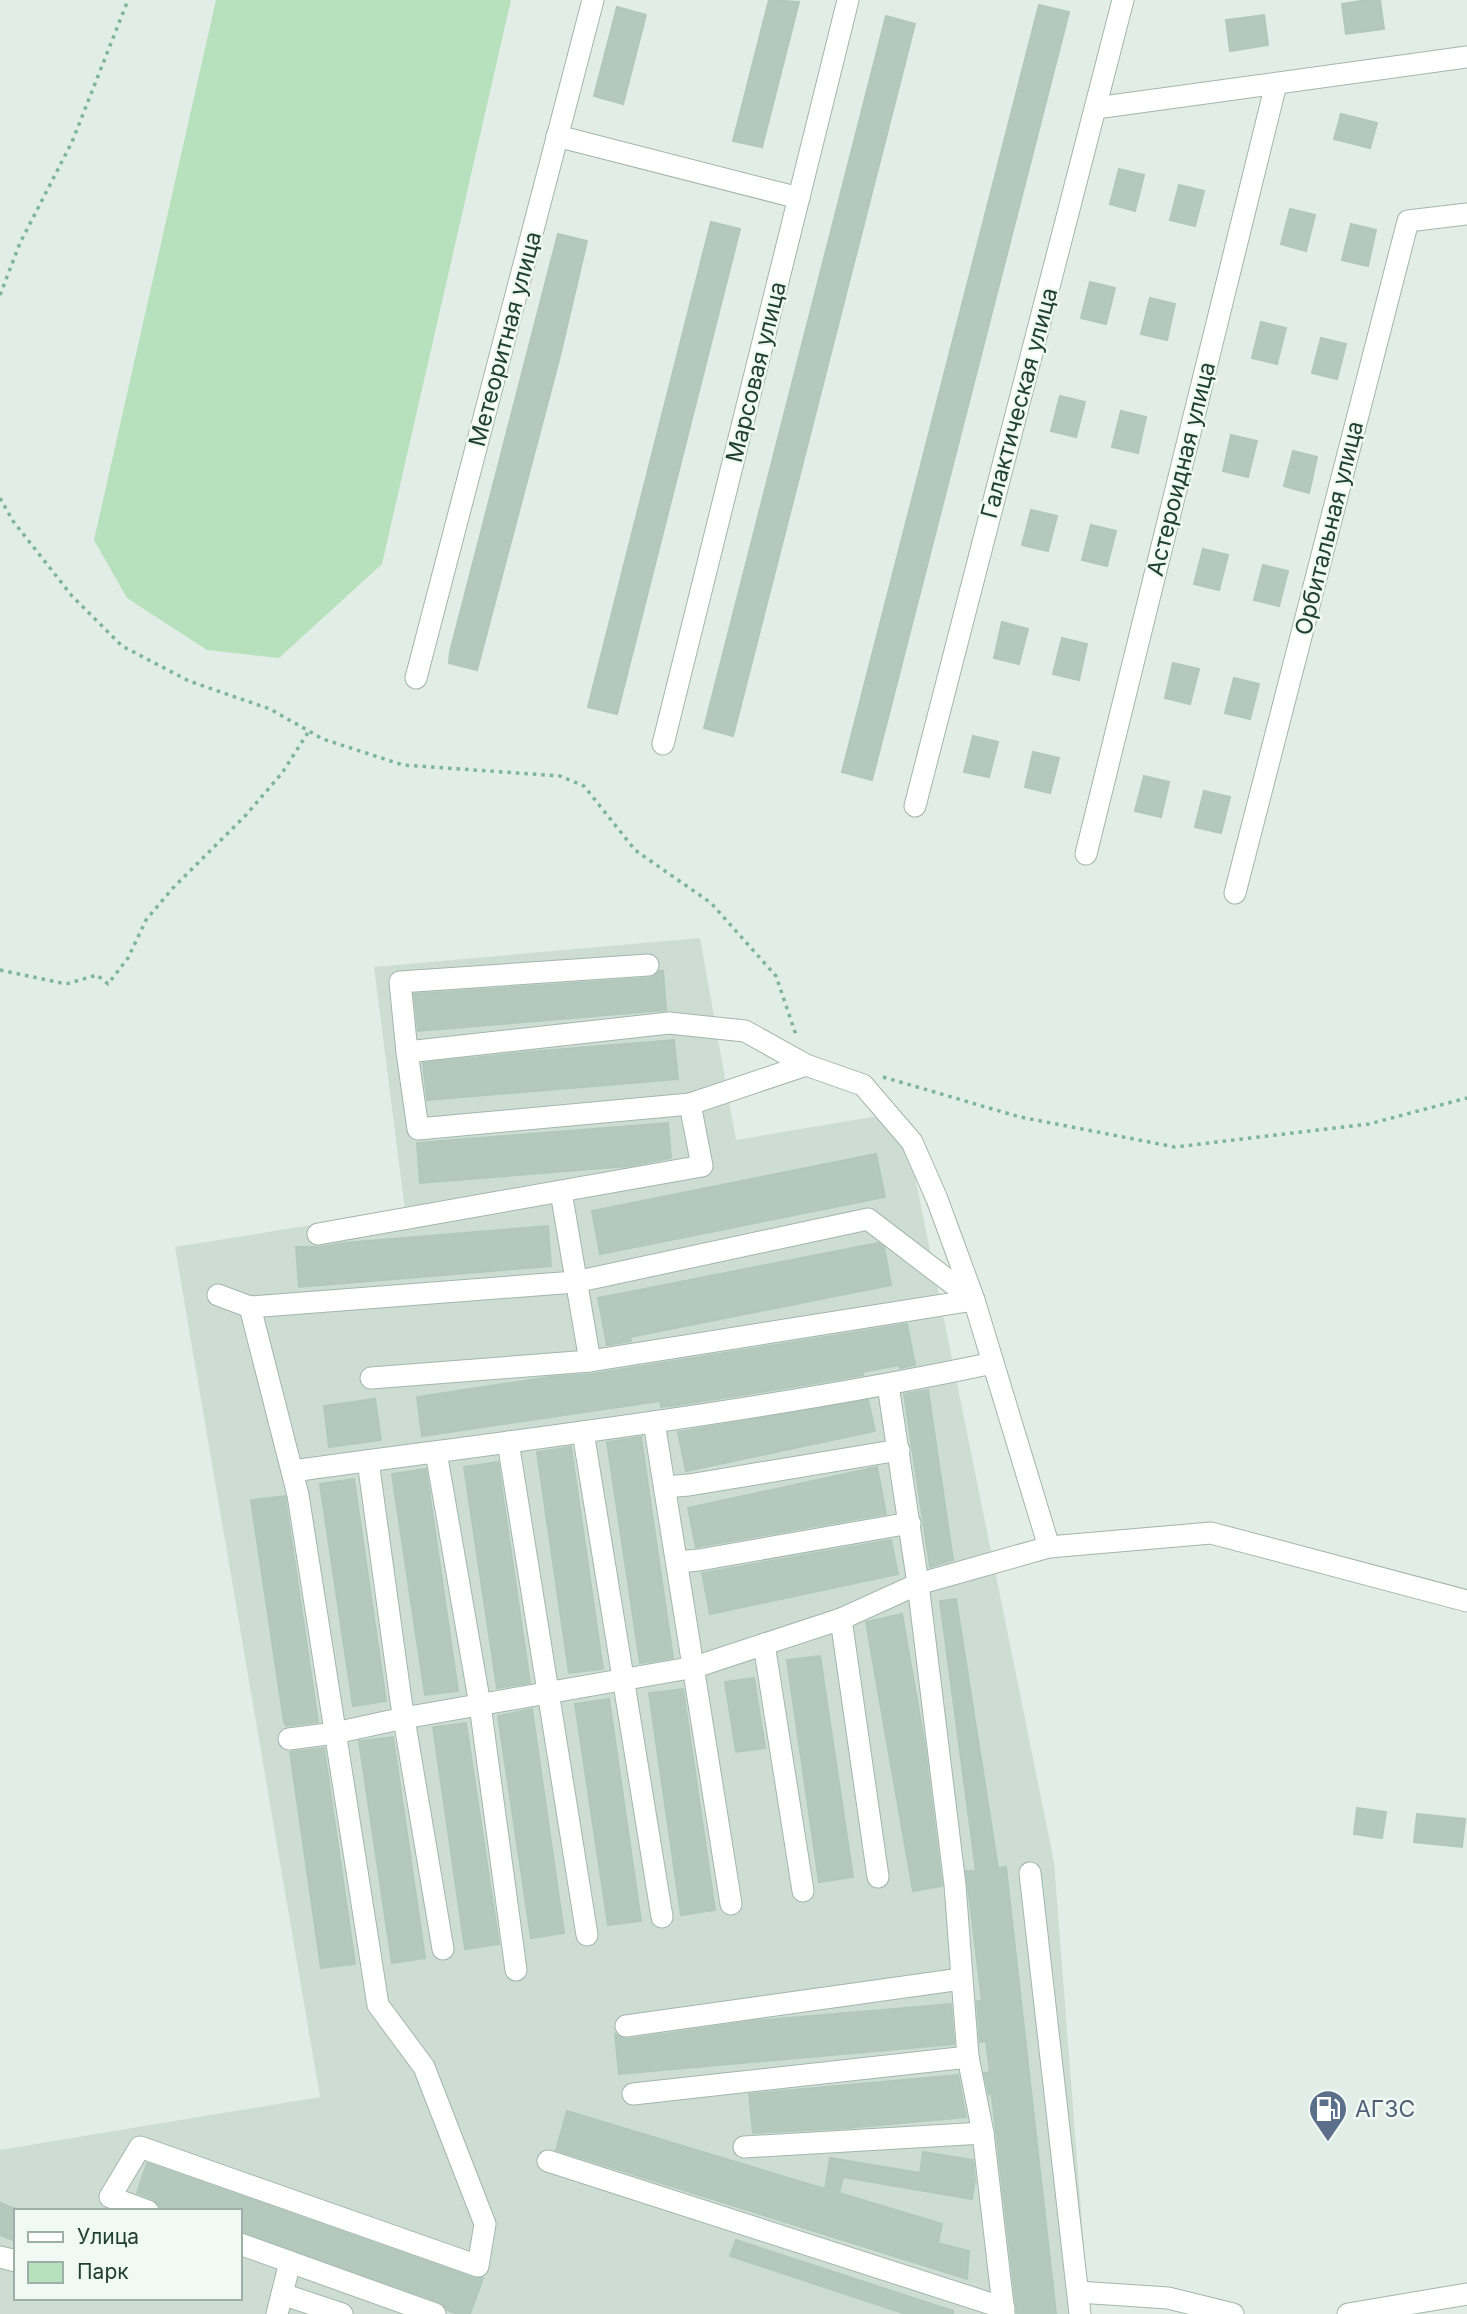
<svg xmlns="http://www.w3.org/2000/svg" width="1467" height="2314" font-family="Inter,sans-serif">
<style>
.built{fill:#ceddd4;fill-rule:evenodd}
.green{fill:#b7e1bc}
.building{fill:#b5c8be;stroke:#b2c8bc;stroke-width:2}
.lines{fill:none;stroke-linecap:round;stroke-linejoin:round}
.minor-casing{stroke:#a3b6ac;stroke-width:23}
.path{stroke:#7db59b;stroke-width:3.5;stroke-dasharray:3.5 5;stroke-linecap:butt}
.minor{stroke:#fff;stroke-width:21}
.labels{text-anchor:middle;stroke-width:5;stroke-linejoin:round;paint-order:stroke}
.street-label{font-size:23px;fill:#1f4032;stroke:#f1f9f4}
.service-label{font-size:23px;fill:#4e5e75;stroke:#f1f9f4;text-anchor:start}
</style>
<rect width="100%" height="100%" fill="#e1ede6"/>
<path class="built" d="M700 938 736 1140 902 1112 1054 1862 1089 2314H0V2150L320 2097 175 1247 405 1210 374 967ZM16 2211H240V2298H16Z"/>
<polygon class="green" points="216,0 511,0 382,564 279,658 207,650 127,598 94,540"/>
<g class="building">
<polygon points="769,0 799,2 762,147 733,141"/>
<polygon points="1367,0 1380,0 1384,29 1346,34 1342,4"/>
<polygon points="1039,5 1069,12 872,780 842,772"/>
<polygon points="617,7 646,15 623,104 594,96"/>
<polygon points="1264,15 1268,45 1230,51 1226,20"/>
<polygon points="886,16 915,24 733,736 704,728"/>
<polygon points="1341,114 1377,123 1370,148 1334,139"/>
<polygon points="1119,169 1144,175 1135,211 1110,204"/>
<polygon points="1179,185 1204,191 1195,226 1170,220"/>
<polygon points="1290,209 1315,215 1306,251 1281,244"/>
<polygon points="711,222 740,229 617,714 588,707"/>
<polygon points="1351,224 1376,230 1368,266 1342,260"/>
<polygon points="558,234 587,241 560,356 477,670 449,663 450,652"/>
<polygon points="1090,282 1115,288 1106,324 1081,318"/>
<polygon points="1150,298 1175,304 1167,340 1141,334"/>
<polygon points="1261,322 1286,328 1277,364 1252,358"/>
<polygon points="1321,338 1346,344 1337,379 1312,373"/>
<polygon points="1060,396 1085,402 1076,437 1051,431"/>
<polygon points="1121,411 1146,417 1138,453 1112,447"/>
<polygon points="1231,435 1257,441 1248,477 1223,471"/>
<polygon points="1293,451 1317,457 1309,493 1284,486"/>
<polygon points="1031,510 1057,516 1048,551 1022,545"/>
<polygon points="1091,525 1116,531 1107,566 1082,560"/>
<polygon points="1203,549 1228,555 1219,590 1194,584"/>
<polygon points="1263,565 1288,571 1279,606 1254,600"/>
<polygon points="1002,622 1028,629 1019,664 994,658"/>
<polygon points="1062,638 1087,644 1079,680 1053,674"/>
<polygon points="1173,663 1199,669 1190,704 1165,698"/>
<polygon points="1234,678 1259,684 1250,719 1225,713"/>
<polygon points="973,736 998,742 989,777 964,772"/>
<polygon points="1033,752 1059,758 1050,793 1025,787"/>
<polygon points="1144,776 1169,782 1161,817 1135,811"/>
<polygon points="1204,791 1230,797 1221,833 1195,827"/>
<polygon points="659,971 663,971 666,1010 418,1031 414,994 649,978"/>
<polygon points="674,1040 678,1079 427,1100 423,1063 528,1052"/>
<polygon points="668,1123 671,1158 629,1166 420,1183 417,1143"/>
<polygon points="876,1154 885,1197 600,1254 592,1211"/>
<polygon points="548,1226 551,1266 299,1287 296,1247 320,1247 343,1243"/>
<polygon points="878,1243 884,1247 891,1285 630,1337 631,1341 607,1345 598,1298"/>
<polygon points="907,1324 915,1365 900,1368 899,1365 862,1372 863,1375 817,1383 672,1406 661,1407 660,1401 422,1436 417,1397 550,1377 592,1374"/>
<polygon points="928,1390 953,1560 930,1567 904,1394"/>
<polygon points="375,1399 381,1440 329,1447 324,1406"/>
<polygon points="868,1400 875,1431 686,1471 678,1432"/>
<polygon points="641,1437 673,1658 640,1663 607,1442"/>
<polygon points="571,1447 603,1669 569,1673 537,1452"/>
<polygon points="498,1462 530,1683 497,1688 464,1467"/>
<polygon points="877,1467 886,1514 696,1547 688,1508"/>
<polygon points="426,1469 458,1691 425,1695 392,1474"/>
<polygon points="354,1479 386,1701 353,1706 320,1484"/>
<polygon points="285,1496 318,1722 286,1726 285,1722 284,1722 251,1500"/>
<polygon points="891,1540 898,1574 710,1614 702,1573"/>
<polygon points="956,1599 998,1868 1006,1867 1056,2314 1017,2314 991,2088 989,2095 984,2073 990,2072 986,2041 980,2042 977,2001 982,2001 966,1871 976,1871 940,1601"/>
<polygon points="902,1614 924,1740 942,1886 913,1891 866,1622"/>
<polygon points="820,1656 853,1877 819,1882 787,1660"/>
<polygon points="754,1678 765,1748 736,1752 725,1682"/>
<polygon points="683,1689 715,1910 681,1915 649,1693"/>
<polygon points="609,1699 641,1921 608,1925 575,1704"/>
<polygon points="532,1709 564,1933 531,1938 498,1716"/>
<polygon points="466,1723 499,1944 465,1949 433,1727"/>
<polygon points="393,1737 425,1958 392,1963 359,1741"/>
<polygon points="324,1748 355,1964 321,1968 290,1752"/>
<polygon points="1357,1808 1386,1812 1382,1838 1354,1834"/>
<polygon points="1417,1814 1465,1819 1462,1847 1414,1842"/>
<polygon points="951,2004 954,2044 619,2074 615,2034 622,2038 628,2039 753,2021"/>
<polygon points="958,2075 966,2117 847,2128 753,2133 749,2094"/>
<polygon points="567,2111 825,2189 830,2158 920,2173 923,2152 973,2160 975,2179 972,2199 843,2177 839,2193 942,2224 938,2243 969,2251 967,2279 556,2150"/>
<polygon points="147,2163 474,2278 483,2278 470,2314 458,2314 447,2310 439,2302 240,2231 240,2211 171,2211 160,2207 153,2199 137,2193"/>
<polygon points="0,2203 16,2209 16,2241 0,2235"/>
<polygon points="736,2240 953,2311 953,2314 906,2314 730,2256"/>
</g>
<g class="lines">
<defs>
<g id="minor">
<polyline points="1096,108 1467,57"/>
<polyline points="557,136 799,198"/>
<polyline points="416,678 593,0"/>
<polyline points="663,744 848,0"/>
<polyline points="915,806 1123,0"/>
<polyline points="1086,854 1276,84"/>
<polyline points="1235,893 1408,221 1467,214"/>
<polyline points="648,965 400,982 407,1052 418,1129 690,1104"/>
<polyline points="407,1052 669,1023 745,1031 806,1065 863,1085 912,1142 937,1199 974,1300 1049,1547"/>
<polyline points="561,1192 590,1361"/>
<polyline points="318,1234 702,1166 690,1104 806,1065"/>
<polyline points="218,1295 250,1307 575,1282 868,1219 974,1300"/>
<polyline points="371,1378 590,1361 974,1300"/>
<polyline points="888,1385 918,1584 955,1885 968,2057 983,2133 1004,2314"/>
<polyline points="654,1422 731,1904"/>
<polyline points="583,1432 662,1917"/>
<polyline points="508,1442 587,1935"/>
<polyline points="436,1452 480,1705 516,1970"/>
<polyline points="368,1461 401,1701 443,1949"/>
<path d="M292 1471C526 1439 762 1412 993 1363"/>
<polyline points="665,1487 689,1485 899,1450"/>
<polyline points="677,1562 699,1560 910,1523"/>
<polyline points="841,1619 878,1877"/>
<polyline points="764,1644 803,1891"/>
<polyline points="289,1739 335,1733 404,1718 695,1667 841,1619 918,1584 1049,1547 1211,1533 1467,1601"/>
<polyline points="1030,1873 1080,2314"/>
<polyline points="626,2026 961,1979"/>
<polyline points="633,2094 968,2057"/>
<polyline points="744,2147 983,2133"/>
<polyline points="548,2161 1004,2308"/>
<polyline points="148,2211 110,2197 140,2147 478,2266 485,2224 424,2067 378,2005 298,1495 250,1307"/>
<polyline points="240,2244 435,2314"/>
<polyline points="0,2257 16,2261"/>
<polyline points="1078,2292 1168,2298 1233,2314"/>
<polyline points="282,2294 342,2314"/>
<polyline points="277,2314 290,2262"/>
<polyline points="1348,2314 1467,2294"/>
</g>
</defs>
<use href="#minor" class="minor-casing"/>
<g class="path">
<polyline points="0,295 20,243 72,142 128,0"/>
<polyline points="0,498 13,521 72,596 122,646 189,681 270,709 323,739 403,765 560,776 584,786 635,850 711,903 776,976 797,1038"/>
<polyline points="0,970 66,984 97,975 108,984 128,958 146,920 172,889 246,815 282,773 309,731"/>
<polyline points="883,1077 1020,1117 1175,1147 1369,1124 1467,1098"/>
</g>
<use href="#minor" class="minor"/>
</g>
<defs>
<symbol id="fuel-pin" viewBox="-11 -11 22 30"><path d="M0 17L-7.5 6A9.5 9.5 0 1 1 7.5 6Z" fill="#5c6f8a" stroke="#f1f9f4"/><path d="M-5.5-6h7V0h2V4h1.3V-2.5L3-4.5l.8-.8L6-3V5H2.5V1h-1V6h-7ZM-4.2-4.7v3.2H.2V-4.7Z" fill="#fff"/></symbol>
</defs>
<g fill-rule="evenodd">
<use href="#fuel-pin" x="1306" y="2087" width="44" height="60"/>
</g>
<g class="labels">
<g class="street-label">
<text transform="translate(505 339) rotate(-75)" y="8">Метеоритная улица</text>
<text transform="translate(756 372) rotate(-76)" y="8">Марсовая улица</text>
<text transform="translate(1019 403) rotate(-75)" y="8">Галактическая улица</text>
<text transform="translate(1181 469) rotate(-76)" y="8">Астероидная улица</text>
<text transform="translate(1329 528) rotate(-76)" y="8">Орбитальная улица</text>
</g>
<g class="service-label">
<text x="1355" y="2117">АГЗС</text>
</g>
</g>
<rect x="14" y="2209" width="228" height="91" fill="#f1f9f4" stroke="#9dafa6" stroke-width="2"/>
<rect x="28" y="2232" width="35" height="10" fill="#ffffff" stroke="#9dafa6" stroke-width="2"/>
<text x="77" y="2244" font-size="21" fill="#1f4032">Улица</text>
<rect x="28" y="2262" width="35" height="21" fill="#b7e1bc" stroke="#9dafa6" stroke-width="2"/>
<text x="77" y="2279" font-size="21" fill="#1f4032">Парк</text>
</svg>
